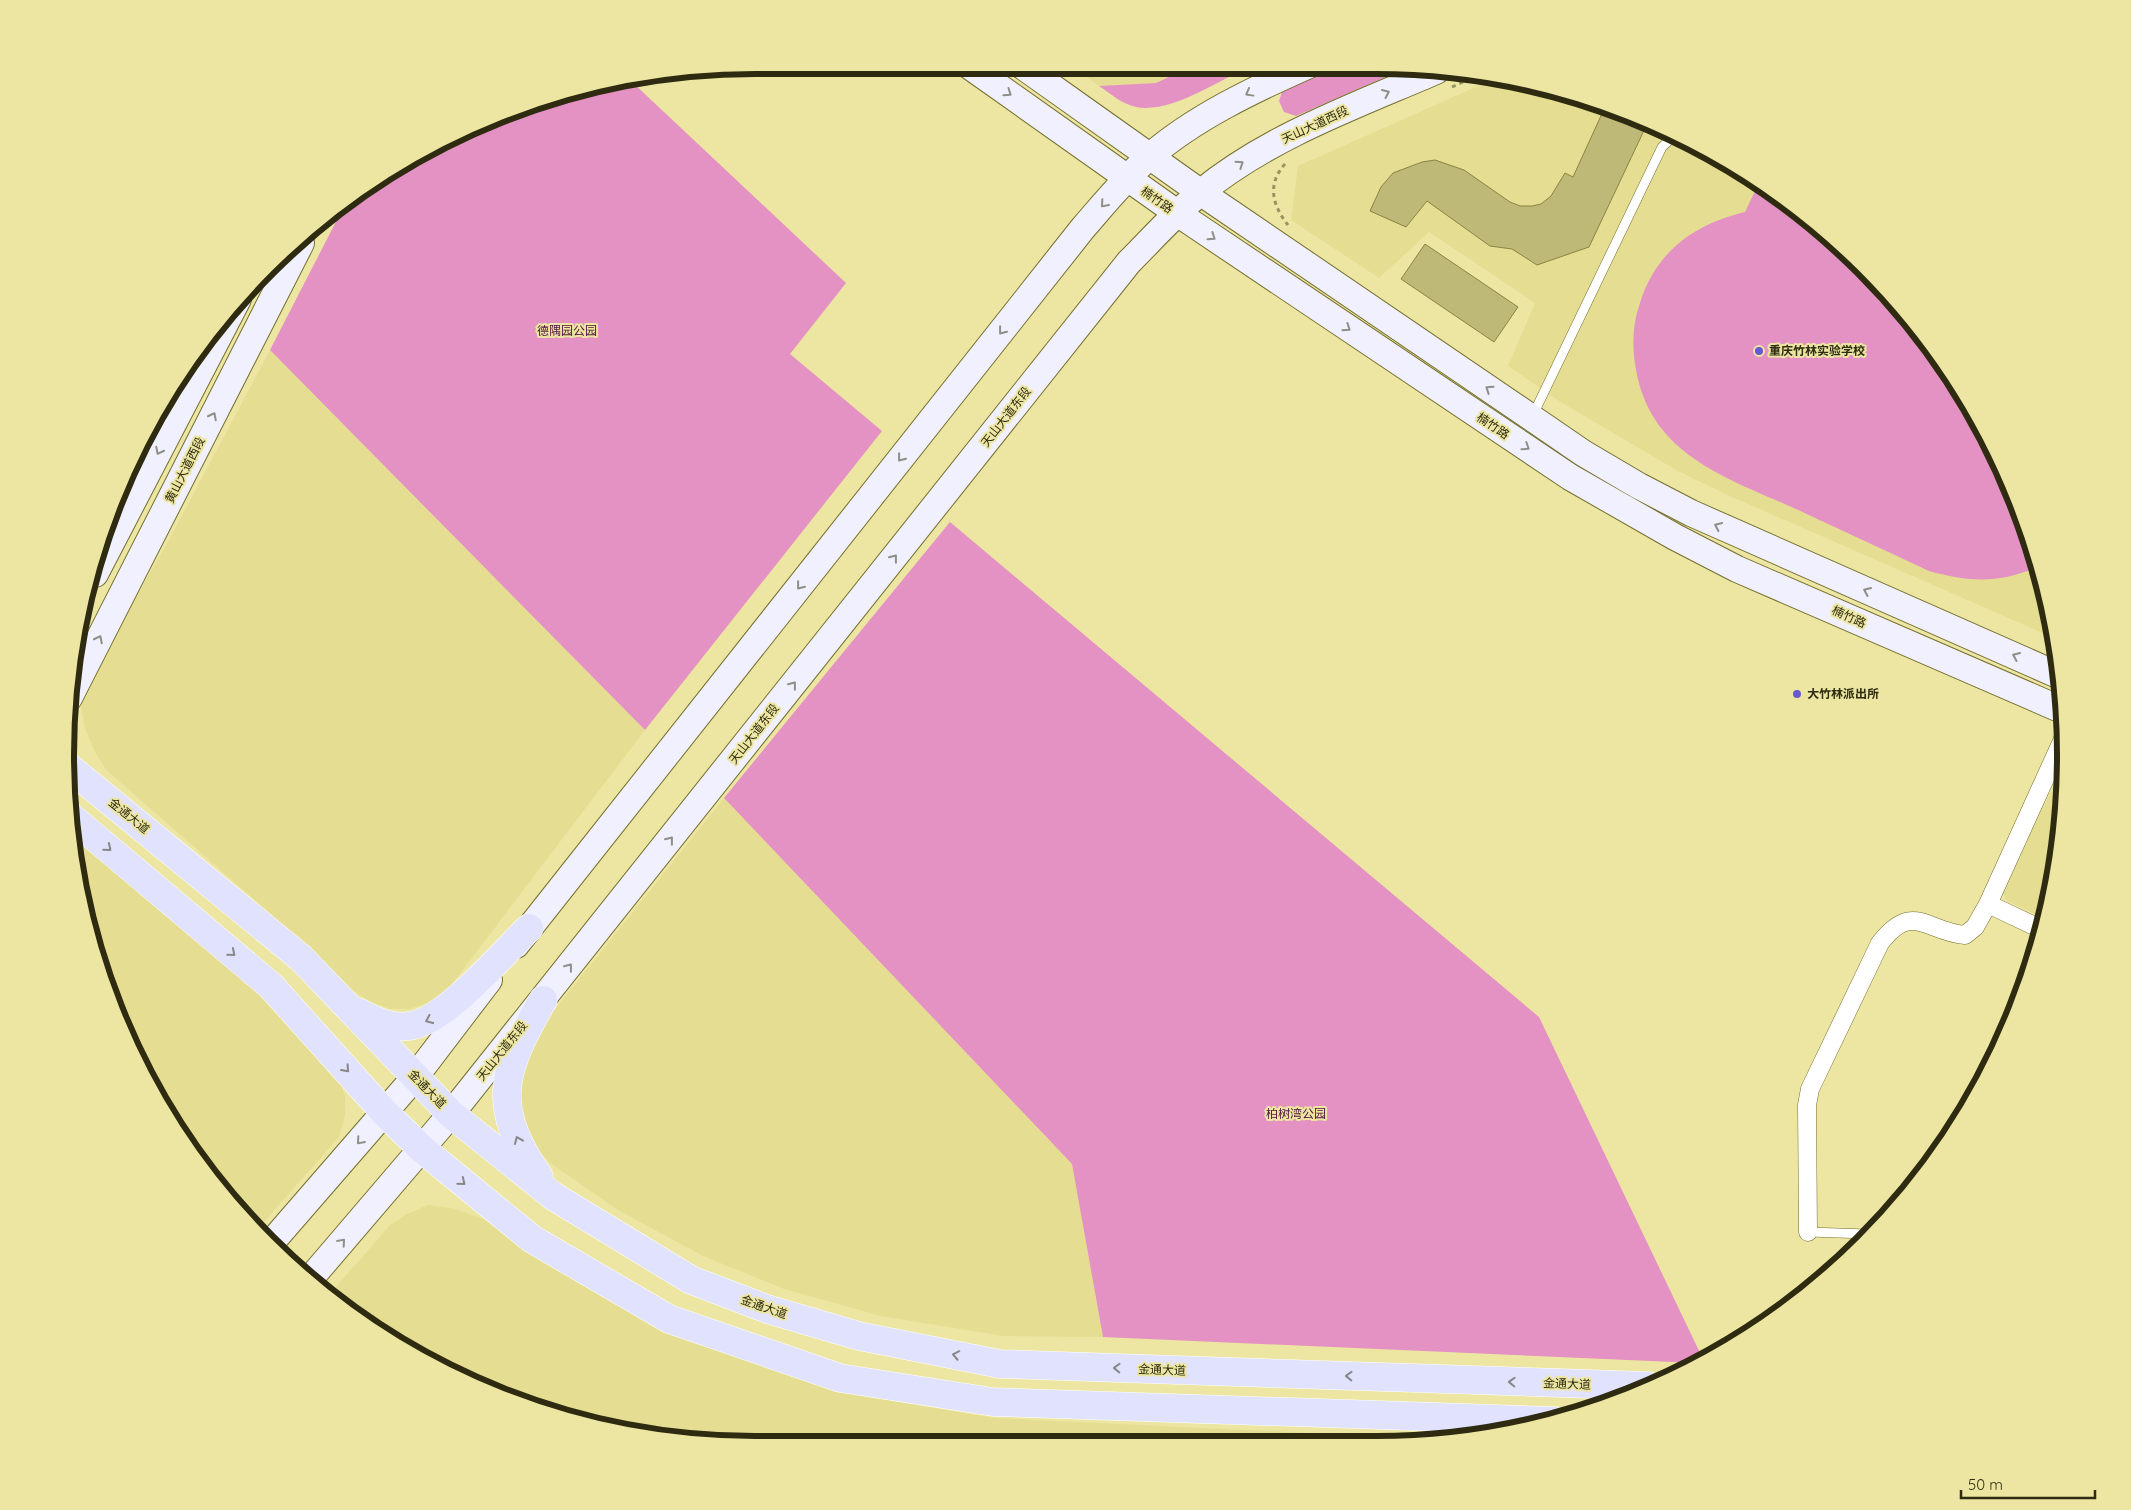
<svg xmlns="http://www.w3.org/2000/svg" width="2131" height="1510" font-family="Quicksand,'Noto Sans SC',sans-serif">
<style>
.built{fill:#e5de92}
.green{fill:#e491c3}
.building{fill:#bfb977;stroke:#8a8342}
.lines{fill:none;stroke-linecap:round;stroke-linejoin:round}
.service-casing{stroke:#756f2d;stroke-width:10}
.minor-casing{stroke:#756f2d;stroke-width:19}
.secondary-casing{stroke:#756f2d;stroke-width:28}
.primary-casing{stroke:#fff;stroke-width:29}
.path{stroke:#989361;stroke-width:3;stroke-dasharray:4 4;stroke-linecap:butt}
.service{stroke:#fff;stroke-width:9}
.minor{stroke:#fff;stroke-width:18}
.secondary{stroke:#f0f0fe;stroke-width:26}
.primary{stroke:#e1e2fe;stroke-width:28}
.oneway{stroke:#8f8e87}
.oneway2{stroke:#888687}
.poi-dot{fill:#6759d3;stroke:#ece6a2;stroke-width:2}
.labels{text-anchor:middle;stroke-width:4;stroke-linejoin:round;paint-order:stroke}
.street-label{font-size:12px;fill:#2e2b10;stroke:#ece6a2}
.park-label{font-size:12px;fill:#53113e;stroke:#ece6a2}
.poi-label{font-size:12px;font-weight:bold;fill:#2e2b10;stroke:#ece6a2;text-anchor:start}
.rim{fill:none;stroke:#2e2b10;stroke-width:6}
</style>
<rect width="100%" height="100%" fill="#ece6a2"/>
<g class="built">
<polygon points="1070,65 1194,65 1156,83 1099,86"/>
<polygon points="1498,77 1511,78 1640,117 1721,157 1796,208 1895,300 1973,410 2029,533 2054,638 1723,493 1678,471 1562,403 1508,366 1535,303 1429,232 1379,278 1291,220 1298,166"/>
<polygon points="270,350 645,730 446,992 428,1003 409,1009 390,1009 371,1002 354,991 310,948 106,770 94,750 85,729 81,708 83,689 170,538"/>
<polygon points="2063,767 2065,800 2045,919 2006,900 2002,890"/>
<polygon points="724,798 1072,1164 1103,1337 1003,1336 881,1316 784,1289 703,1256 618,1210 550,1163 529,1139 517,1090 532,1040 556,1008"/>
<polygon points="73,832 264,990 339,1076 345,1097 345,1116 339,1137 257,1230 236,1210 136,1060 78,889"/>
<polygon points="428,1205 452,1208 484,1219 524,1249 665,1331 838,1392 994,1418 1373,1436 1372,1440 710,1444 577,1422 450,1374 335,1303 328,1296 390,1225 407,1214"/>
</g>
<g class="green">
<path d="M1194 65H1251C1221 80 1170 114 1136 107 1122 104 1111 94 1099 86L1156 83Z"/>
<polygon points="1336,65 1376,65 1406,68 1296,116 1284,112 1279,101 1283,89"/>
<polygon points="631,81 846,283 790,354 882,431 645,730 270,350 344,206 372,181 491,118 576,89"/>
<path d="M1756 189 1796 208 1895 300 1973 410 2029 533 2037 567C1999 584 1969 582 1929 571 1885 550 1840 530 1796 509 1727 478 1651 455 1636 370 1632 347 1632 325 1640 303 1656 251 1695 224 1745 212Z"/>
<polygon points="950,522 1539,1017 1703,1359 1697,1363 1103,1337 1072,1164 724,798"/>
</g>
<g class="building">
<polygon points="1605,107 1648,122 1589,247 1537,265 1512,249 1490,246 1427,201 1406,227 1370,211 1381,187 1393,173 1422,162 1435,160 1464,170 1510,202 1520,206 1532,206 1541,204 1551,196 1565,173 1573,177"/>
<polygon points="1425,244 1518,307 1494,342 1401,279"/>
</g>
<g class="lines">
<defs>
<g id="service">
<polyline points="1532,417 1662,147 1675,135"/>
<polyline points="1808,1232 1868,1234"/>
</g>
<g id="minor">
<polyline points="1988,904 2043,930"/>
<path d="M1808 1232 1807 1105 1810 1089 1880 943C1913 901 1925 931 1965 935L1975 927 1988 904 2063 739"/>
</g>
<g id="secondary">
<polyline points="968,65 1177,213 1570,477 1675,537 1737,569 2062,710"/>
<polyline points="1021,65 1200,192 1532,418 1583,453 1639,486 1691,513 2060,676"/>
<polyline points="95,574 238,299"/>
<polyline points="69,698 301,243"/>
<path d="M516 945 1083 228C1104 204 1124 179 1148 158 1193 118 1255 89 1309 65"/>
<polyline points="271,1243 415,1077 489,980"/>
<path d="M310 1279 451 1114 1129 262C1152 239 1174 214 1200 193 1268 137 1355 106 1436 71"/>
</g>
<g id="primary">
<polyline points="66,765 301,958 451,1114 553,1196 691,1280 767,1309 859,1336 1000,1364 1648,1386"/>
<polyline points="71,817 271,986 385,1113 422,1149 532,1239 669,1319 840,1378 993,1402 1555,1421"/>
<path d="M358 1012C374 1020 391 1029 409 1026 445 1022 502 954 529 928"/>
<path d="M539 1177C489 1104 503 1071 543 1000"/>
</g>
</defs>
<use href="#service" class="service-casing"/>
<use href="#minor" class="minor-casing"/>
<use href="#secondary" class="secondary-casing"/>
<use href="#primary" class="primary-casing"/>
<g class="path">
<polyline points="1452,87 1478,75"/>
<path d="M1285 164C1267 184 1272 205 1288 225"/>
</g>
<use href="#service" class="service"/>
<use href="#minor" class="minor"/>
<use href="#secondary" class="secondary"/>
<use href="#primary" class="primary"/>
</g>
<defs><path id="oneway-chevron" d="M-2-3.5L2.5 0L-2 3.5" fill="none" stroke-width="1.6" stroke-linecap="round" stroke-linejoin="round" transform="scale(1.25)"/></defs>
<g class="oneway">
<use href="#oneway-chevron" transform="translate(1008 93) rotate(35)"/>
<use href="#oneway-chevron" transform="translate(1249 93) rotate(151)"/>
<use href="#oneway-chevron" transform="translate(1386 93) rotate(-24)"/>
<use href="#oneway-chevron" transform="translate(1240 164) rotate(-34)"/>
<use href="#oneway-chevron" transform="translate(1104 204) rotate(131)"/>
<use href="#oneway-chevron" transform="translate(1212 237) rotate(34)"/>
<use href="#oneway-chevron" transform="translate(1347 328) rotate(34)"/>
<use href="#oneway-chevron" transform="translate(1002 331) rotate(128)"/>
<use href="#oneway-chevron" transform="translate(1489 389) rotate(-146)"/>
<use href="#oneway-chevron" transform="translate(213 416) rotate(-63)"/>
<use href="#oneway-chevron" transform="translate(1526 447) rotate(34)"/>
<use href="#oneway-chevron" transform="translate(159 451) rotate(117)"/>
<use href="#oneway-chevron" transform="translate(901 458) rotate(128)"/>
<use href="#oneway-chevron" transform="translate(1718 526) rotate(-155)"/>
<use href="#oneway-chevron" transform="translate(894 558) rotate(-52)"/>
<use href="#oneway-chevron" transform="translate(800 586) rotate(128)"/>
<use href="#oneway-chevron" transform="translate(1867 591) rotate(-156)"/>
<use href="#oneway-chevron" transform="translate(99 639) rotate(-63)"/>
<use href="#oneway-chevron" transform="translate(2016 656) rotate(-156)"/>
<use href="#oneway-chevron" transform="translate(793 685) rotate(-52)"/>
<use href="#oneway-chevron" transform="translate(670 840) rotate(-52)"/>
<use href="#oneway-chevron" transform="translate(569 967) rotate(-52)"/>
<use href="#oneway-chevron" transform="translate(360 1141) rotate(131)"/>
<use href="#oneway-chevron" transform="translate(342 1242) rotate(-49)"/>
</g>
<g class="oneway2">
<use href="#oneway-chevron" transform="translate(108 848) rotate(40)"/>
<use href="#oneway-chevron" transform="translate(232 953) rotate(40)"/>
<use href="#oneway-chevron" transform="translate(429 1020) rotate(155)"/>
<use href="#oneway-chevron" transform="translate(346 1069) rotate(48)"/>
<use href="#oneway-chevron" transform="translate(518 1140) rotate(-113)"/>
<use href="#oneway-chevron" transform="translate(462 1182) rotate(39)"/>
<use href="#oneway-chevron" transform="translate(956 1355) rotate(-169)"/>
<use href="#oneway-chevron" transform="translate(1117 1368) rotate(-178)"/>
<use href="#oneway-chevron" transform="translate(1349 1376) rotate(-178)"/>
<use href="#oneway-chevron" transform="translate(1512 1382) rotate(-178)"/>
</g>
<g class="poi-dot">
<circle cx="1759" cy="351" r="5"/>
<circle cx="1797" cy="694" r="5"/>
</g>
<g class="labels">
<g class="street-label">
<text transform="translate(1315 125) rotate(-25)" y="4">天山大道西段</text>
<text transform="translate(1157 200) rotate(35)" y="4">楠竹路</text>
<text transform="translate(1006 417) rotate(-52)" y="4">天山大道东段</text>
<text transform="translate(1493 426) rotate(34)" y="4">楠竹路</text>
<text transform="translate(185 470) rotate(-63)" y="4">黄山大道西段</text>
<text transform="translate(1849 617) rotate(24)" y="4">楠竹路</text>
<text transform="translate(754 734) rotate(-52)" y="4">天山大道东段</text>
<text transform="translate(129 816) rotate(39)" y="4">金通大道</text>
<text transform="translate(502 1051) rotate(-51)" y="4">天山大道东段</text>
<text transform="translate(427 1089) rotate(46)" y="4">金通大道</text>
<text transform="translate(764 1307) rotate(19)" y="4">金通大道</text>
<text transform="translate(1162 1370) rotate(2)" y="4">金通大道</text>
<text transform="translate(1567 1384) rotate(2)" y="4">金通大道</text>
</g>
<g class="park-label">
<text x="567" y="335">德隅园公园</text>
<text x="1296" y="1118">柏树湾公园</text>
</g>
<g class="poi-label">
<text x="1769" y="355">重庆竹林实验学校</text>
<text x="1807" y="698">大竹林派出所</text>
</g>
</g>
<path d="M0 0H2131V1510H0ZM755 74H1376A681 681 0 0 1 2057 755V755A681 681 0 0 1 1376 1436H755A681 681 0 0 1 74 755V755A681 681 0 0 1 755 74Z" fill="#ece6a2" fill-rule="evenodd"/>
<path class="rim" d="M755 74H1376A681 681 0 0 1 2057 755V755A681 681 0 0 1 1376 1436H755A681 681 0 0 1 74 755V755A681 681 0 0 1 755 74Z"/>
<path d="M1961 1490v8h134v-8" fill="none" stroke="#2e2b10" stroke-width="2.5"/>
<text x="1968" y="1490" font-size="15" fill="#2e2b10" stroke="#ece6a2" stroke-width="4" paint-order="stroke">50 m</text>
</svg>
